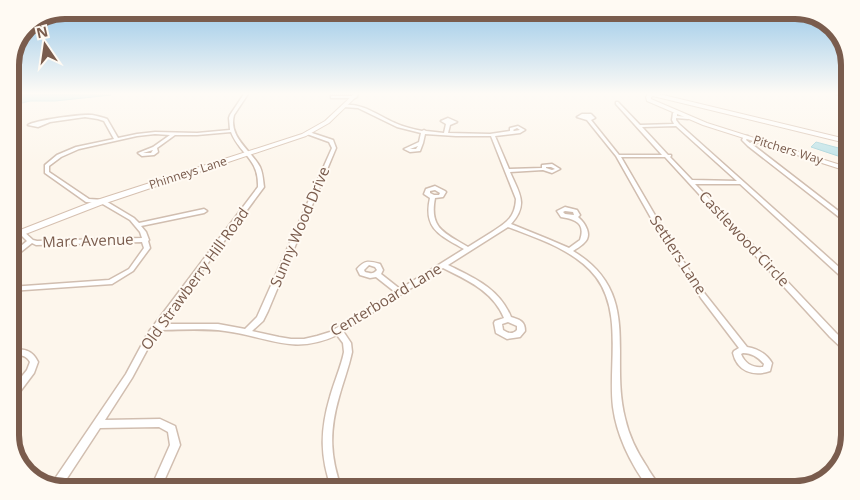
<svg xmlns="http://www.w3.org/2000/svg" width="860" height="500" font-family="'Open Sans',sans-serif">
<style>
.water{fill:#bfe3e8;stroke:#a5d3da}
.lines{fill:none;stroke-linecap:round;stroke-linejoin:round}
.street-casing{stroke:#d1beb0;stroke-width:3}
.secondary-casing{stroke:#d6c0b0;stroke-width:2}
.primary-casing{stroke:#dad1cd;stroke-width:2}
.street{fill:#fff;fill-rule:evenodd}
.secondary{fill:#fff;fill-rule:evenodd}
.primary{fill:#fbd9a5;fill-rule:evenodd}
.labels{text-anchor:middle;stroke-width:4;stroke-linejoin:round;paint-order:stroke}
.far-street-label{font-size:12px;fill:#7a5c4d;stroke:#fffaf3}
.street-label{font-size:15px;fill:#7a5c4d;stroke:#fffaf3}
.rim{fill:none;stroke:#7a5c4d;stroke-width:6}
</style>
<rect width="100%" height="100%" fill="#fdf6ec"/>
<g class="water">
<polygon points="10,95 10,94 111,95 55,101 30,101 10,106"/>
<polygon points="816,142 850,151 850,160 811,147"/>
</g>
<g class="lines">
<defs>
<g id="street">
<path d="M244 94H248L234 115C228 137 251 150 260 167 263 174 263 180 264 187L163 324H218L245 329 257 317 332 148 329 142 307 134V132H309L333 140 336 148 268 311 263 321 252 331 279 337 291 339H304L317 336 330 332 395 292 376 277 370 278 360 275 357 269C365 260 369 261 380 264L383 270 381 274 400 289 464 249C440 235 423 229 430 198L424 194 426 189 435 186 445 191 446 192 443 197 435 198C429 229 445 233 468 247 476 242 484 237 492 232 506 223 515 218 516 199L491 136H456L425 134 423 143 420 151 410 152 404 149 419 142 421 133 397 127 358 108 344 107V105C364 103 378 116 395 123 404 127 413 129 422 131L424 130 426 131 444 133 446 124 441 121 448 118 457 122 450 125 448 133 490 134 510 131V128L518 126 525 130 520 133 495 136 509 169 542 168V165L552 164 560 169 552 173 543 170 510 172C519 193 529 204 511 224L548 239 569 248 580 240C586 223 575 219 561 217L557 211 565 207 577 210 580 215 578 217C585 223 593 235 584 243 581 246 576 249 573 251 643 293 609 355 625 418 629 436 637 452 647 467 651 475 658 482 661 490H650C632 466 617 437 613 407 608 366 623 313 596 277 575 250 539 239 508 227L448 265C474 278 499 288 511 317 520 320 525 321 525 331L520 337 507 339 496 333 494 323 495 321 504 318C493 291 467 280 443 268L343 331 351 343 352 352C349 367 343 382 339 397 329 432 330 457 342 490H332C320 457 320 431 330 397 334 382 341 367 344 352L343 343 337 335C293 356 267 336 225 331 203 328 181 330 159 330L154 337 132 378 105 420 160 419 175 426 180 445 160 490H150L170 445 168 432 159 427 100 428 60 489 50 486 126 374 148 333 258 187C259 158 240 155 231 132L197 135H175L157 148 158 152 154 155 142 156 138 153 153 147 170 135 155 134 137 136 79 149 61 157 49 166V172L89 199 104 200 134 218 139 223 204 209 207 211 204 213 141 226 146 232 149 240 148 241 150 248 133 271 112 284 10 291V287L109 280 129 269 144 248 142 242 36 245 32 243 12 259 10 260V255L27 241 18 232 21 230 23 231 33 240 37 241 142 238 140 232 130 220 101 203 86 202 45 173V165L57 155 76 147 114 139 104 121 98 119 85 117 50 122 38 127 28 125C36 120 81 114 92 115 97 116 102 117 107 119L118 138 137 134 155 132 197 133 230 130 229 118 230 115ZM517 128 520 130 514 131 513 130ZM418 146 416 149H410ZM153 150 151 153H143ZM546 167H551L555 169 552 170 546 168ZM435 190 440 193 439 195H434L430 193V191ZM565 211 573 212 574 215 565 214 563 212ZM369 265 375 267 377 270C373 275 370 273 365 272L364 270ZM508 322 517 326V330C512 335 508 333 503 330L502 324Z"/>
<polygon points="332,96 355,96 357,97 355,98 331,98 331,96"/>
<path d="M616 102H618L640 125 674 124 672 120 673 113 675 112 677 113V116L689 117 690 118 688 119 676 118V120L679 124 850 277V283H848L740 184H695L836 333 850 346V354L847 353 830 337 665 157H621L670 241 705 294 747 347C758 349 766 353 772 363L770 371C753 377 737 371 733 353L734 351 739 348 701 298 664 241 616 156 587 120 577 117 582 114H591L595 118 591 120 619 155H662L616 104ZM676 126 737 181 692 180 670 157 671 156V155H668L642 127ZM743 353C752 353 758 357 764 364L763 367C753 368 745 364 741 354Z"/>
<polygon points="744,136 748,136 748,137 746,140 750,143 755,140 759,140 759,142 753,145 850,220 850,225 848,224 748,146 742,140"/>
<path d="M10 349C23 349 32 349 38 362L34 373 13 401 10 402V391L27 370 30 362C26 354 18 355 10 355Z"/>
</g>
<g id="secondary">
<polygon points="354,94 359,94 329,123 306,136 103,204 10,240 10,234 97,200 302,134 325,121"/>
<polygon points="648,94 659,94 850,140 850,144 653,96 651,97 651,99 707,123 850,168 850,172 703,125 647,101 646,97"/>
</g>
<polygon id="primary" points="834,94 850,94 850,98"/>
</defs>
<use href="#street" class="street-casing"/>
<use href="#secondary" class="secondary-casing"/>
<use href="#primary" class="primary-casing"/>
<use href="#street" class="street"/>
<use href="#secondary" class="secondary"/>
<use href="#primary" class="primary"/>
</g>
<linearGradient id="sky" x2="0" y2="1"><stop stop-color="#97c7e8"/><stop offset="0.57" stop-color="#fefbf6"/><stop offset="1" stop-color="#fefbf6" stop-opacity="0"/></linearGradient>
<rect width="860" height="164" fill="url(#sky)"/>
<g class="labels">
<g class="far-street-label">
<text transform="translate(788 150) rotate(17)" y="4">Pitchers Way</text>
<text transform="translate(188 173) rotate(-18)" y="4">Phinneys Lane</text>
</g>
<g class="street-label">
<text transform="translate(300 227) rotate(-67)" y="5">Sunny Wood Drive</text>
<text transform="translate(744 239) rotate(47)" y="5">Castlewood Circle</text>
<text transform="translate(88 241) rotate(-2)" y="5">Marc Avenue</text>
<text transform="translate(678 255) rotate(57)" y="5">Settlers Lane</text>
<text transform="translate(195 279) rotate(-54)" y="5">Old Strawberry Hill Road</text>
<text transform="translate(386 300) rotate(-31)" y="5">Centerboard Lane</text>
</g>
</g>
<path d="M0 0H860V500H0ZM65 19H795A46 46 0 0 1 841 65V435A46 46 0 0 1 795 481H65A46 46 0 0 1 19 435V65A46 46 0 0 1 65 19Z" fill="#fffaf3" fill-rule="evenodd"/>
<path class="rim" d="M65 19H795A46 46 0 0 1 841 65V435A46 46 0 0 1 795 481H65A46 46 0 0 1 19 435V65A46 46 0 0 1 65 19Z"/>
<g transform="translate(45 45) rotate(347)" stroke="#fffaf3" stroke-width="4" paint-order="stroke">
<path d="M0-4L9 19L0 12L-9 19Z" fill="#7a5c4d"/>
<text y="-8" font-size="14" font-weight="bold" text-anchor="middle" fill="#7a5c4d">N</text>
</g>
</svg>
